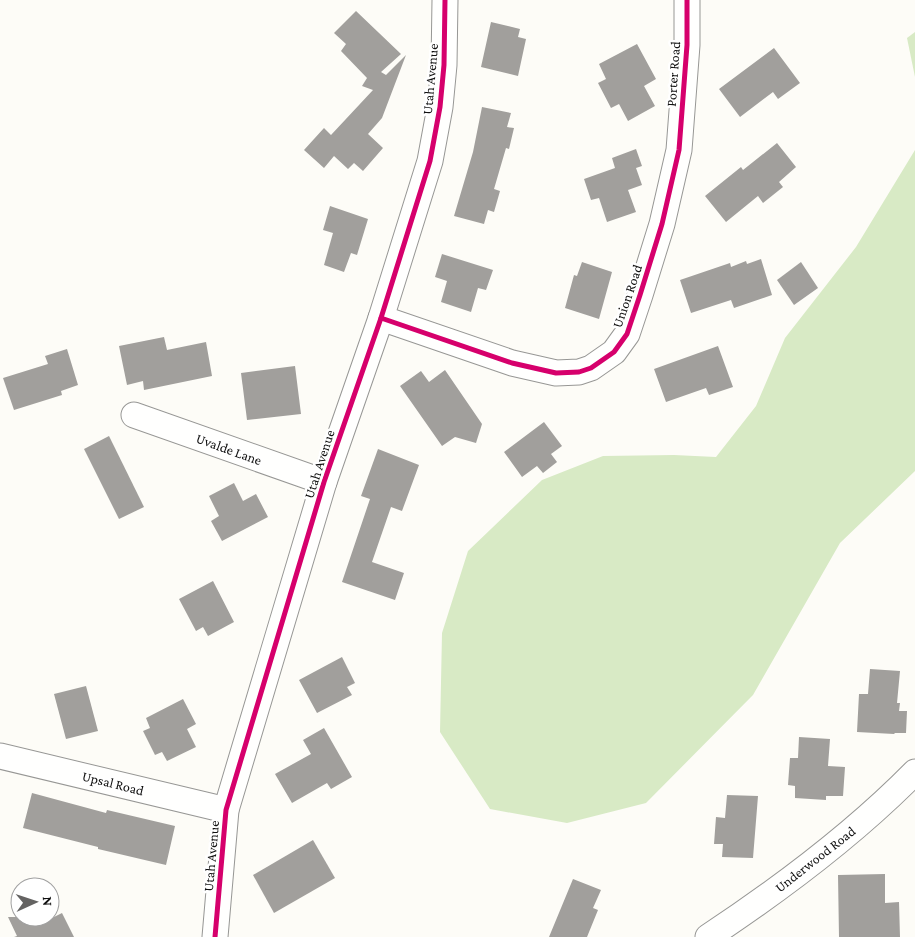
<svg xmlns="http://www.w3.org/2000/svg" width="915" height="937" font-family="'Crimson Pro',serif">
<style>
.forest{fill:#d8eac5}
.building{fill:#a19f9c}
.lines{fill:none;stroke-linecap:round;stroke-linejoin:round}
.minor-casing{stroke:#979795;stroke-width:27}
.minor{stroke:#fffffe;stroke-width:25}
.cycleway-casing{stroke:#fff;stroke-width:8}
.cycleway{stroke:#d6006c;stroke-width:5}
.labels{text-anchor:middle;stroke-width:5;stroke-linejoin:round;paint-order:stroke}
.street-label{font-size:14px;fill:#111;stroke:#fff}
</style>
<rect width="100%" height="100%" fill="#fdfcf7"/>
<g class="forest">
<polygon points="915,32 915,77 907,38"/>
<polygon points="915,150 915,471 840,543 753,695 646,803 567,823 490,809 440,732 442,633 468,551 542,480 603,456 674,455 716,457 756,406 785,338 856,247"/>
</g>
<g class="building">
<polygon points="356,11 401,54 381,72 386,75 406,55 382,118 368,134 383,148 363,171 354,163 348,169 334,156 324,168 304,150 324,128 331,135 373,90 362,86 367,78 341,51 346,44 334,33"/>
<polygon points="491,22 520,29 518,37 526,39 518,76 481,67"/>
<polygon points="637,44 656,79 644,86 655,106 628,121 619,104 611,108 598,83 606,79 599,64"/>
<polygon points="774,48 800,83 778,99 773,92 740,117 719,89"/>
<polygon points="482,107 511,113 507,127 514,128 509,149 506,148 494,189 500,191 494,212 488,210 484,224 454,216 473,152"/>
<polygon points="777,143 796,167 779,182 783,187 763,203 758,196 726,222 705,196 741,167 743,170"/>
<polygon points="636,149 642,166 636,168 642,185 628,190 636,212 607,222 599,198 591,200 584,179 615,168 612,158"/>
<polygon points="330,206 368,219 357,255 351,253 344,272 324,265 333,233 323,230"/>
<polygon points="442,254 493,270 486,290 478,288 471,312 441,302 447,281 435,277"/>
<polygon points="761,259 772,295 734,308 731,300 691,313 680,280 730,263 731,267 746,261 747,264"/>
<polygon points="582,262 612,272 599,319 565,308 574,275 577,276"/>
<polygon points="801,262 818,288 794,305 777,280"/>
<polygon points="164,337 167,350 206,342 212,376 144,390 143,381 127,385 119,346"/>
<polygon points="718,346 733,387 709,395 706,388 666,402 654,369"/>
<polygon points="67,349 78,385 61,391 62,395 14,410 3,378 48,364 45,356"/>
<polygon points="295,366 301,414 247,420 241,373"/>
<polygon points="445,370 482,424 476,443 455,437 442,446 400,386 421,371 429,382"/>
<polygon points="544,422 562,446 551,454 557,462 543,473 537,466 522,477 504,452"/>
<polygon points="109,436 144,507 119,519 84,449"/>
<polygon points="378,449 419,465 402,511 391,507 372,562 404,573 395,600 342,582 370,499 361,496"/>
<polygon points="234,483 243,501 256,494 268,517 222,541 211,521 219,516 209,496"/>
<polygon points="213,581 234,622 208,636 203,627 196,631 179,599"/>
<polygon points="342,657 355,683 347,687 352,695 317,713 299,680"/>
<polygon points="870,669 900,671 897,703 900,703 899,711 907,711 906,733 895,733 894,734 857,732 859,694 868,694"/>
<polygon points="86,686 98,731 66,739 54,694"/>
<polygon points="183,699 196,724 187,729 196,747 167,761 162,752 155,755 143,731 150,728 146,718"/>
<polygon points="324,728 352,777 331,789 327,783 292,803 275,774 311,754 303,740"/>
<polygon points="799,737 830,739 828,766 845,767 843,796 826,796 826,800 795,798 795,786 788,785 790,758 798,758"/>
<polygon points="32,793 106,813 107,810 175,826 166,865 98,849 98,847 23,828"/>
<polygon points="727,795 758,796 753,858 722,857 723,844 714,844 716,817 725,818"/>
<polygon points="313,840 335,878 274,913 253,875"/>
<polygon points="885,874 885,903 899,902 900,937 839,937 838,875"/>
<polygon points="573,879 601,890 593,908 598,910 587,937 549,937"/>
<polygon points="62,913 74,937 14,937 17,936 8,917 38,917 42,923"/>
</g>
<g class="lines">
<defs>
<g id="minor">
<polyline points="381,318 512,363 556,373 579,372 591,368 614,352 627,334 640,295 662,224 679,150 687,45 687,0"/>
<polyline points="134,415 324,482"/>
<polyline points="0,756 226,810"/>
<polyline points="215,937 226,810 324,482 381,318 430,161 440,107 444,65 445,0"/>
<path d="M708 937C782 888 853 835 915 772"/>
</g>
</defs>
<use href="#minor" class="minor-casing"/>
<use href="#minor" class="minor"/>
<defs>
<g id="cycleway">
<polyline points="381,318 512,363 556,373 579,372 591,368 614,352 627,334 640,295 662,224 679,150 687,45 687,0"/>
<polyline points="215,937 226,810 324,482 381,318 430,161 440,107 444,65 445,0"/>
</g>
</defs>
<use href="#cycleway" class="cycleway-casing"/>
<use href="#cycleway" class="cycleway"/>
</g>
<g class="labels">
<g class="street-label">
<text transform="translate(673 74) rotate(-86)" y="5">Porter Road</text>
<text transform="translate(430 79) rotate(-85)" y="5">Utah Avenue</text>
<text transform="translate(627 296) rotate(-71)" y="5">Union Road</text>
<text transform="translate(229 449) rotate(20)" y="5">Uvalde Lane</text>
<text transform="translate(319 464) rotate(-72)" y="5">Utah Avenue</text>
<text transform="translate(113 783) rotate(14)" y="5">Upsal Road</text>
<text transform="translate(211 856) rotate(-85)" y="5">Utah Avenue</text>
<text transform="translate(815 859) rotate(-38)" y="5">Underwood Road</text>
</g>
</g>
<g transform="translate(35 902) rotate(87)"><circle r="24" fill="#ffffff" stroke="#a0a0a0"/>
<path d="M0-4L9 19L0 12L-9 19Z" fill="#646362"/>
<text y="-8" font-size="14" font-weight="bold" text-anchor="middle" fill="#111111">N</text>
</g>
</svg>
